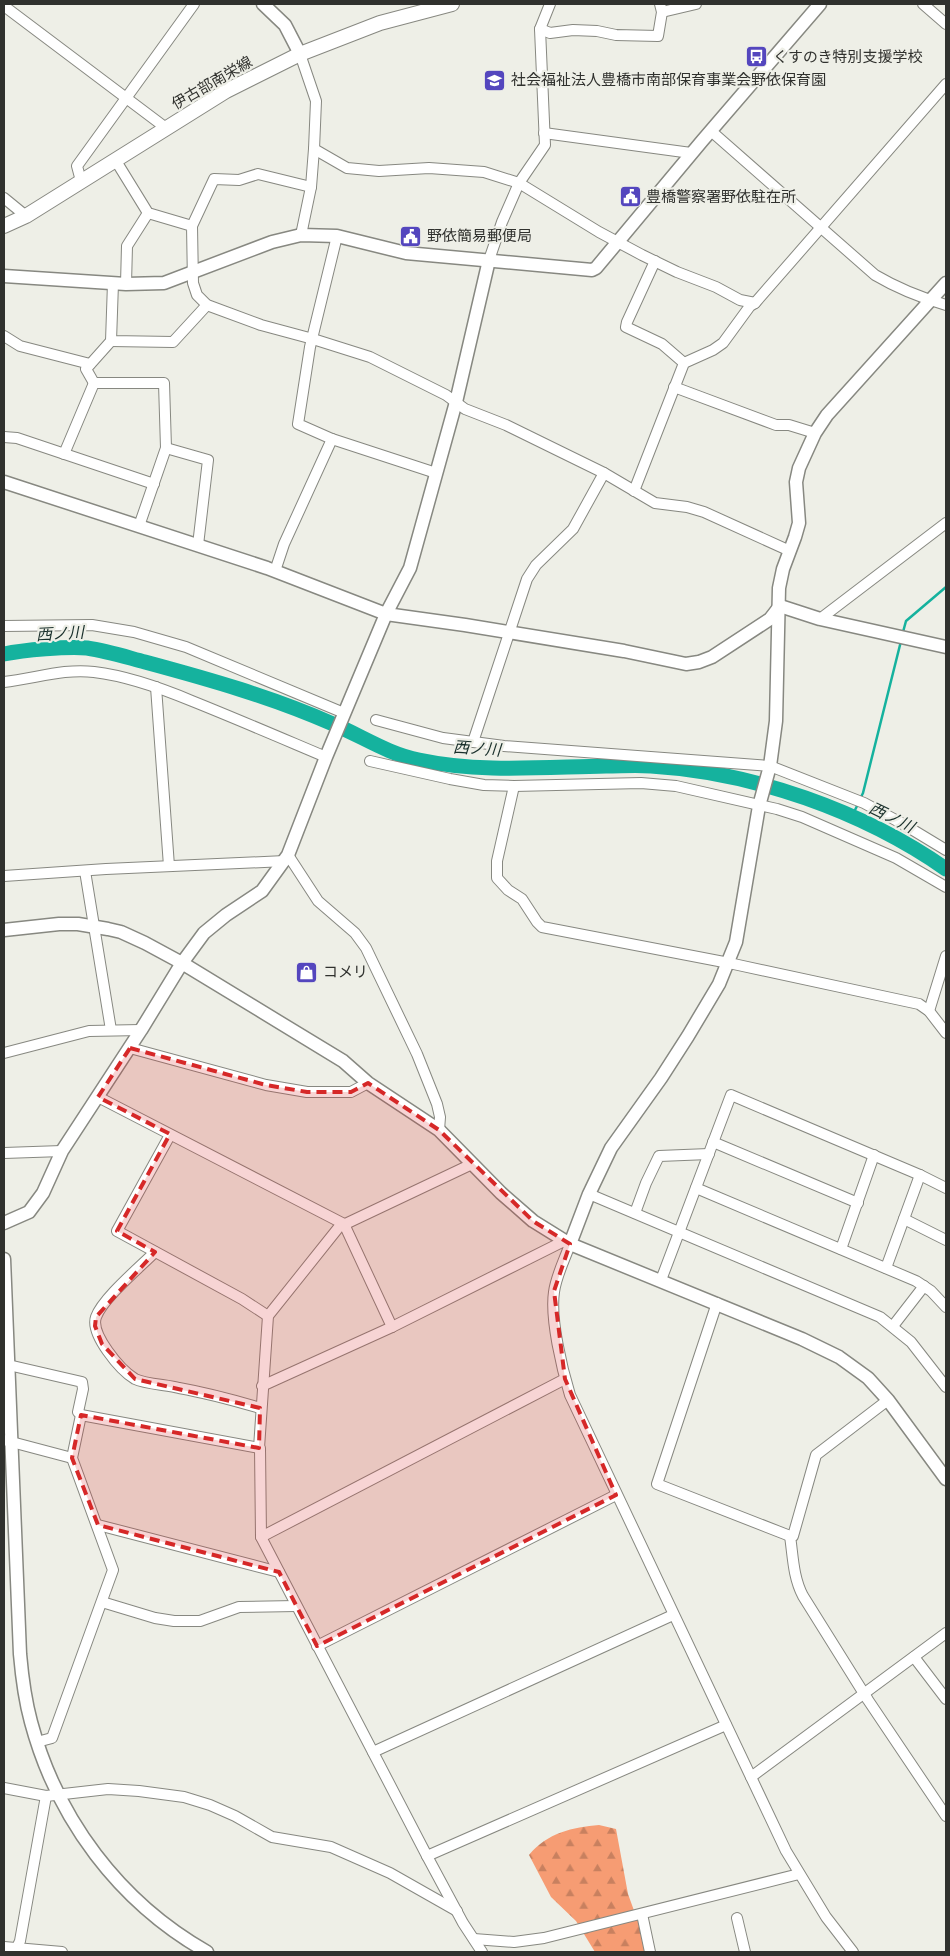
<svg xmlns="http://www.w3.org/2000/svg" width="950" height="1956" font-family="'PT Sans Narrow','Noto Sans JP',sans-serif">
<style>
.forest{fill:url(#forest-firs)}
.lines{fill:none;stroke-linecap:round;stroke-linejoin:round}
.stream{stroke:#15b29e;stroke-width:2.5}
.river{stroke:#15b29e;stroke-width:15}
.minor-casing{stroke:#878881;stroke-width:12}
.tertiary-casing{stroke:#878881;stroke-width:15}
.secondary-casing{stroke:#878881;stroke-width:16}
.minor{stroke:#fff;stroke-width:10}
.tertiary{stroke:#fff;stroke-width:12}
.secondary{stroke:#fff;stroke-width:14}
.marked{fill:#d62828;fill-opacity:0.2;stroke:#d62828;stroke-width:4;stroke-dasharray:10 6;stroke-linejoin:round}
.labels{text-anchor:middle;stroke-width:4.5;stroke-linejoin:round;paint-order:stroke}
.poi-label{font-size:15px;fill:#30312e;stroke:#eeefe7;text-anchor:start}
.street-label{font-size:15px;fill:#30312e;stroke:#eeefe7}
.water-label{font-size:16px;font-style:italic;fill:#192f2b;stroke:#eeefe7}
</style>
<defs>
<pattern id="forest-firs" width="22" height="20" patternUnits="userSpaceOnUse" patternTransform="scale(1.25)"><rect width="22" height="20" fill="#f69c73"/><path d="M5 1l3.5 6h-7zM16 11l3.5 6h-7z" fill="#c8805f"/></pattern>
</defs>
<rect width="100%" height="100%" fill="#eeefe7"/>
<path class="forest" d="M599 1825 616 1829 628 1894 649 1952H595L576 1921 551 1897 529 1855C547 1833 573 1827 599 1825Z"/>
<g class="lines">
<g class="stream">
<polyline points="903,632 906,621 946,587"/>
<polyline points="860,799 863,793 901,641"/>
<polyline points="852,816 858,804"/>
</g>
<path class="river" d="M4 654C23 650 68 646 87 648 107 651 126 657 145 662 208 679 272 697 333 724 362 736 388 754 419 760 480 773 544 767 606 766 621 766 636 765 651 766 753 772 863 811 946 869"/>
<defs>
<g id="minor">
<polyline points="923,4 946,24"/>
<polyline points="4,6 166,128"/>
<polyline points="662,12 696,4"/>
<polyline points="540,29 550,33 573,30 597,31 616,35 658,36 662,12 660,4"/>
<polyline points="300,54 316,101 314,149 311,187 301,235"/>
<path d="M711 131 875 275C897 288 922 298 946 305"/>
<polyline points="544,133 691,153"/>
<polyline points="314,149 347,168 379,171 429,168 484,172 519,183 599,232 642,255 677,272 716,287 740,300 755,303"/>
<polyline points="116,161 148,213 192,226 193,283 197,295 207,305 261,325 313,339 370,357 446,395 465,409 506,425 604,473 655,503 687,507 704,512 790,551"/>
<polyline points="81,181 77,166 194,4"/>
<polyline points="4,198 26,216"/>
<polyline points="192,226 214,179 239,180 258,174 311,187"/>
<polyline points="337,236 310,347 298,424 332,439 436,473"/>
<polyline points="489,260 502,222 519,183 545,145 540,29 550,4"/>
<polyline points="655,261 627,322 626,327 662,344 684,363"/>
<polyline points="113,283 111,341 173,342 207,305"/>
<polyline points="126,284 127,246 148,213"/>
<polyline points="4,336 20,346 90,364"/>
<polyline points="111,341 86,369 94,383 164,383 166,448 139,526"/>
<polyline points="674,387 776,425 789,425 815,433"/>
<polyline points="4,437 17,438 154,484"/>
<polyline points="166,448 208,460 198,545"/>
<polyline points="64,454 94,383"/>
<path d="M634 491 684 363 713 350 723 343 750 306 755 303C818 230 882 157 946 84"/>
<polyline points="275,571 284,544 332,439"/>
<polyline points="820,619 946,523"/>
<polyline points="4,626 92,625 134,632 186,647 344,713"/>
<path d="M4 682C34 679 64 668 94 672 128 676 161 688 192 701 237 719 281 738 326 757"/>
<polyline points="156,687 169,866"/>
<polyline points="376,720 443,738 504,746 770,766 864,803 903,824 946,850"/>
<polyline points="473,742 527,579 536,565 573,529 604,473"/>
<polyline points="370,761 450,779 484,785 514,786 641,783 676,786 777,809 802,817 896,858 946,887"/>
<polyline points="514,786 497,861 497,878 508,890 522,899 537,922 542,927 729,963 919,1004 929,1011 946,1033"/>
<polyline points="288,855 318,901 355,933 366,948 417,1054 437,1104 440,1117 439,1130"/>
<polyline points="85,871 111,1030"/>
<polyline points="4,876 106,869 285,861"/>
<polyline points="929,1011 946,956"/>
<polyline points="130,1048 266,1085 307,1092 351,1092 368,1083"/>
<polyline points="4,1053 89,1031 141,1030"/>
<polyline points="98,1097 344,1224 392,1327"/>
<polyline points="170,1135 117,1231 242,1299 268,1316"/>
<polyline points="713,1142 858,1203"/>
<polyline points="4,1153 62,1151"/>
<polyline points="472,1164 339,1227 268,1316 259,1448 260,1448 261,1537 427,1856 463,1923 482,1952"/>
<polyline points="696,1188 916,1281 931,1291 946,1307"/>
<polyline points="589,1194 880,1317 911,1342 946,1387"/>
<polyline points="635,1213 646,1183 659,1156 709,1154"/>
<polyline points="904,1219 946,1240"/>
<path d="M570 1244C565 1259 556 1276 554 1292 550 1319 562 1369 570 1395L786 1851 826 1917 853 1952"/>
<polyline points="841,1249 874,1155"/>
<path d="M155 1252C139 1268 103 1298 96 1317 90 1334 120 1370 135 1379 145 1384 168 1385 179 1388 207 1393 233 1400 260 1408"/>
<polyline points="886,1268 920,1175"/>
<polyline points="661,1280 731,1095 920,1175 946,1188"/>
<polyline points="717,1303 657,1484 790,1536"/>
<polyline points="893,1326 924,1286"/>
<polyline points="4,1364 82,1382 83,1389 78,1412 81,1415 72,1458 113,1570 52,1738 37,1742"/>
<polyline points="262,1386 392,1327 564,1241"/>
<path d="M888 1400 816 1455 793 1536H790C793 1556 793 1577 803 1596L868 1700 946 1816"/>
<polyline points="81,1415 259,1448"/>
<polyline points="4,1440 72,1458"/>
<polyline points="98,1525 279,1572"/>
<polyline points="261,1537 565,1379"/>
<polyline points="102,1602 155,1618 174,1621 200,1621 239,1607 296,1606"/>
<polyline points="317,1646 616,1495"/>
<polyline points="914,1657 946,1699"/>
<polyline points="373,1752 673,1615"/>
<polyline points="751,1777 946,1633"/>
<polyline points="4,1788 46,1796 108,1789 139,1791 184,1797 210,1805 235,1816 272,1837 331,1847 390,1873 457,1911"/>
<polyline points="427,1856 726,1725"/>
<polyline points="642,1914 650,1952"/>
<polyline points="737,1918 745,1952"/>
<polyline points="474,1939 514,1942 544,1938 799,1874"/>
<polyline points="4,1947 62,1952"/>
<polyline points="15,1952 20,1941 46,1796"/>
</g>
<g id="tertiary">
<polyline points="263,4 285,25 300,54"/>
<polyline points="4,276 126,284 164,283 272,242 301,235 337,236 406,253 592,270 596,268 702,141 820,4"/>
<polyline points="4,482 267,568 386,614 465,625 624,651 686,664 699,662 712,657 770,619 780,606"/>
<polyline points="780,606 820,619 946,647"/>
<polyline points="4,930 59,924 78,924 108,929 121,932 145,943 182,963 343,1061 368,1083 439,1130 501,1193 533,1221 570,1244 802,1339 839,1357 868,1378 888,1400 946,1479"/>
<polyline points="4,1223 29,1212 43,1193 62,1151 141,1030 182,963 204,933 226,915 262,891 288,855 326,757 386,614 410,568 456,402 489,260"/>
<polyline points="570,1244 589,1194 611,1148 661,1078 688,1036 719,984 736,942 759,806 770,766 776,721 779,588 783,569 795,537 799,523 796,482 799,468 815,433 827,415 946,283"/>
<path d="M4 1259 20 1654C22 1677 25 1700 31 1722 57 1819 119 1902 207 1952"/>
</g>
<polyline id="secondary" points="4,226 26,216 226,91 300,54 380,23 452,4"/>
</defs>
<use href="#minor" class="minor-casing"/>
<use href="#tertiary" class="tertiary-casing"/>
<use href="#secondary" class="secondary-casing"/>
<use href="#minor" class="minor"/>
<use href="#tertiary" class="tertiary"/>
<use href="#secondary" class="secondary"/>
</g>
<path class="marked" d="M130 1048 266 1085 307 1092H351L368 1083 439 1130 533 1221 570 1244 554 1291 565 1379 616 1495 317 1646 279 1572 98 1525 72 1458 81 1415 259 1448 260 1408 135 1379 102 1344 95 1326 96 1317 155 1252 117 1231 170 1134 98 1097Z"/>
<defs>
<symbol id="bus-square" viewBox="-11 -11 22 22"><rect x="-9" y="-9" width="18" height="18" rx="4" fill="#5446be" stroke="#eeefe7"/><path d="M-5-6H5V4H4V6H2V4H-2V6H-4V4H-5ZM-3.5-4V0h7V-4ZM-3.5 1.2v1.5H-2V1.2ZM2 1.2v1.5H3.5V1.2Z" fill="#fff"/></symbol>
<symbol id="school-square" viewBox="-11 -11 22 22"><rect x="-9" y="-9" width="18" height="18" rx="4" fill="#5446be" stroke="#eeefe7"/><path d="M0-5L7-2L0 1L-7-2ZM-4 1L0 2.5L4 1V4Q0 6-4 4Z" fill="#fff"/></symbol>
<symbol id="civic-square" viewBox="-11 -11 22 22"><rect x="-9" y="-9" width="18" height="18" rx="4" fill="#5446be" stroke="#eeefe7"/><path d="M-.6-6.5H3V-4.5H.6V-3L4-1V1h2V6H-6V1h2V-1L-.6-3ZM-1.2 2.5V6h2.4V2.5Z" fill="#fff"/></symbol>
<symbol id="shop-square" viewBox="-11 -11 22 22"><rect x="-9" y="-9" width="18" height="18" rx="4" fill="#5446be" stroke="#eeefe7"/><path d="M-5-2.5h2.3a2.7 3.5 0 0 1 5.4 0H5L5.5 6h-11ZM-1.5-2.5h3a1.5 2.3 0 0 0-3 0Z" fill="#fff"/></symbol>
</defs>
<g fill-rule="evenodd">
<use href="#bus-square" x="744" y="44" width="25" height="25"/>
<use href="#school-square" x="482" y="68" width="25" height="25"/>
<use href="#civic-square" x="618" y="184" width="25" height="25"/>
<use href="#civic-square" x="398" y="224" width="25" height="25"/>
<use href="#shop-square" x="294" y="960" width="25" height="25"/>
</g>
<g class="labels">
<g class="poi-label">
<text x="773" y="62">くすのき特別支援学校</text>
<text x="511" y="85">社会福祉法人豊橋市南部保育事業会野依保育園</text>
<text x="646" y="202">豊橋警察署野依駐在所</text>
<text x="427" y="241">野依簡易郵便局</text>
<text x="323" y="977">コメリ</text>
</g>
<g class="street-label">
<text transform="translate(212 83) rotate(-30)" y="5">伊古部南栄線</text>
</g>
<g class="water-label">
<text transform="translate(60 633) rotate(-3)" y="6">西ノ川</text>
<text transform="translate(477 748) rotate(4)" y="6">西ノ川</text>
<text transform="translate(892 817) rotate(26)" y="6">西ノ川</text>
</g>
</g>
<rect width="950" height="1956" fill="none" stroke="#30312e" stroke-width="10"/>
</svg>
